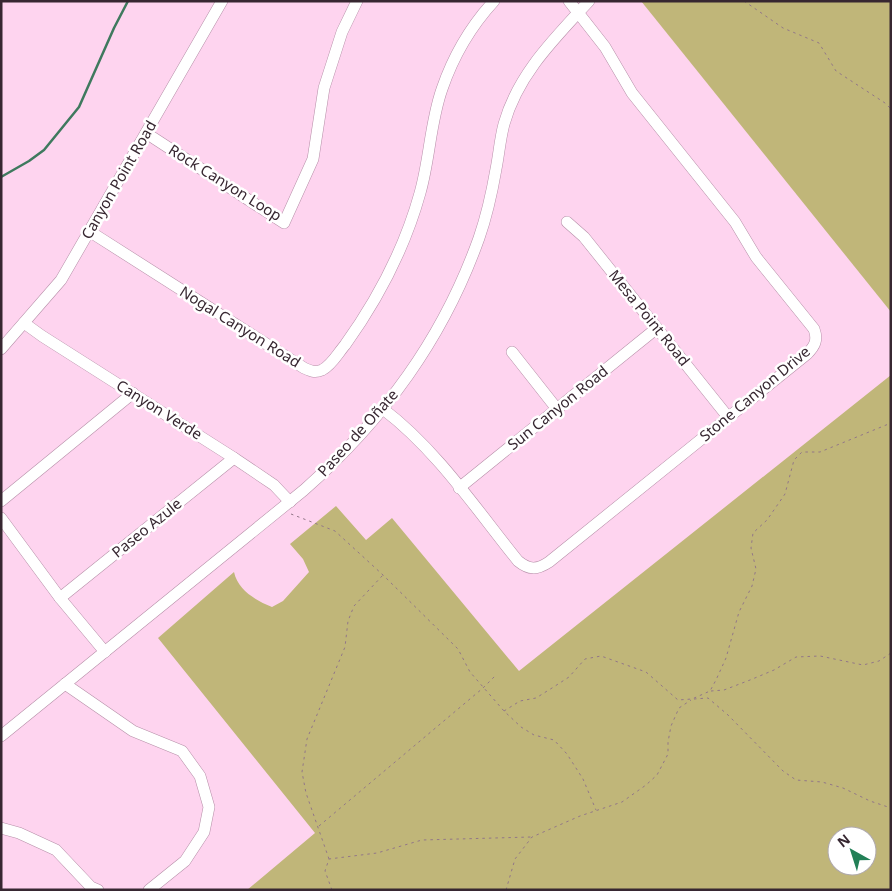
<svg xmlns="http://www.w3.org/2000/svg" width="892" height="891" font-family="'Noto Sans',sans-serif">
<style>
.green{fill:#c0b679;fill-rule:evenodd}
.lines{fill:none;stroke-linecap:round;stroke-linejoin:round}
.stream{stroke:#3f795e;stroke-width:2.5}
.minor-casing{stroke:#b68fa8;stroke-width:12}
.path{stroke:#927688;stroke-width:1;stroke-dasharray:2.5 4;stroke-linecap:butt}
.minor{stroke:#fff;stroke-width:11}
.labels{text-anchor:middle;stroke-width:5;stroke-linejoin:round;paint-order:stroke}
.street-label{font-size:15px;fill:#372731;stroke:#fff}
</style>
<rect width="100%" height="100%" fill="#fed4ef"/>
<g class="green">
<polygon points="641,1 891,1 891,312"/>
<path d="M891 375V890H247L315 833 158 638 234 572C238 590 255 600 272 607L283 601 309 572 303 559 290 544 336 506 366 540 392 518 519 671ZM837 836H867V866H837Z"/>
</g>
<g class="lines">
<polyline class="stream" points="1,177 29,161 44,150 79,107 114,28 128,1"/>
<defs>
<g id="minor">
<polyline points="146,133 284,223 313,159 324,88 342,32 357,1"/>
<polyline points="567,222 584,237 728,417"/>
<path d="M89 231 304 368C310 371 315 373 322 370 332 365 338 353 345 345 378 299 405 247 420 193 430 158 430 123 442 89 453 57 471 26 494 1"/>
<polyline points="24,323 42,336 234,458 274,485 290,502"/>
<polyline points="1,349 61,280 222,1"/>
<polyline points="512,352 557,409"/>
<path d="M383 409C437 450 476 509 518 561 529 570 537 570 549 562L807 354C815 346 818 340 814 329L756 257 735 222 632 93 605 47 569 1"/>
<polyline points="459,488 657,328"/>
<polyline points="1,501 133,393"/>
<polyline points="1,518 60,598 105,652"/>
<polyline points="60,598 234,458"/>
<polyline points="65,684 133,731 182,751 200,776 209,807 204,832 185,861 149,890"/>
<path d="M1 736 304 490C384 419 443 339 479 238 487 215 492 192 496 169 499 154 500 139 504 124 518 74 554 39 589 1"/>
<polyline points="1,828 19,833 56,850 91,887 98,890"/>
</g>
</defs>
<use href="#minor" class="minor-casing"/>
<g class="path">
<polyline points="744,1 783,28 819,43 836,71 885,103 891,109"/>
<polyline points="291,514 335,531 383,575 458,649 470,672 504,711 521,727 534,735 554,740 567,754 583,779 596,810"/>
<polyline points="711,691 724,690 750,680 774,670 796,657 820,656 863,665 879,661 891,653"/>
<polyline points="694,699 708,698 728,715 783,771 796,780 822,782 843,788 870,801 891,808"/>
<polyline points="504,711 520,701 536,698 552,688 569,677 585,659 601,656 646,672 678,700 692,699 710,691 716,680 726,658 739,612 752,586 756,569 751,548 753,533 767,520 785,494 794,460 802,452 820,452 891,423"/>
<polyline points="319,826 483,688 495,676"/>
<polyline points="329,859 306,793 302,772 307,739 345,647 348,621 354,606 383,575"/>
<polyline points="332,890 325,871 329,859 377,853 422,840 531,837"/>
<polyline points="506,890 515,859 532,837 580,816 622,802 646,785 657,775 668,754 668,742 671,726 679,708 691,700"/>
</g>
<use href="#minor" class="minor"/>
</g>
<g class="labels">
<g class="street-label">
<text transform="translate(119 180) rotate(-60)" y="5">Canyon Point Road</text>
<text transform="translate(225 183) rotate(32)" y="5">Rock Canyon Loop</text>
<text transform="translate(649 318) rotate(51)" y="5">Mesa Point Road</text>
<text transform="translate(240 327) rotate(32)" y="5">Nogal Canyon Road</text>
<text transform="translate(755 394) rotate(-40)" y="5">Stone Canyon Drive</text>
<text transform="translate(558 408) rotate(-39)" y="5">Sun Canyon Road</text>
<text transform="translate(159 410) rotate(32)" y="5">Canyon Verde</text>
<text transform="translate(358 433) rotate(-48)" y="5">Paseo de Oñate</text>
<text transform="translate(147 528) rotate(-39)" y="5">Paseo Azule</text>
</g>
</g>
<rect width="892" height="891" fill="none" stroke="#372731" stroke-width="5"/>
<g transform="translate(852 851) rotate(321)"><circle r="24" fill="#ffffff" stroke="#afa9ad"/>
<path d="M0-4L9 19L0 12L-9 19Z" fill="#228057"/>
<text y="-8" font-size="14" font-weight="bold" text-anchor="middle" fill="#372731">N</text>
</g>
</svg>
